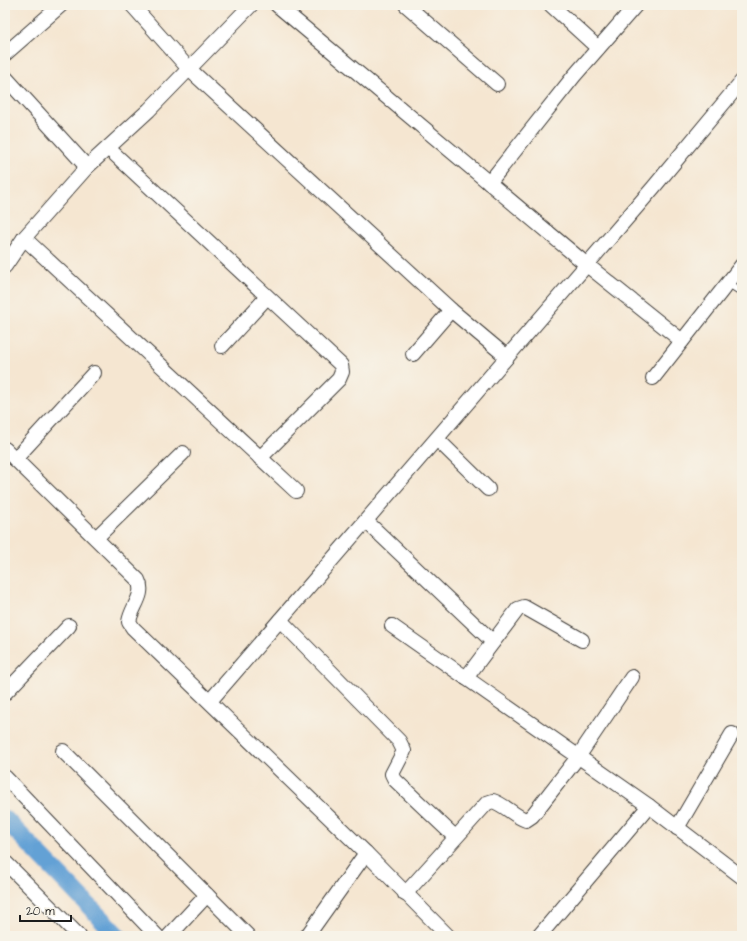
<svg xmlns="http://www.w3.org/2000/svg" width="747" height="941" font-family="'Architects Daughter',sans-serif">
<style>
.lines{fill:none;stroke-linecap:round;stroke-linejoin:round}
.canal{stroke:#64a1d5;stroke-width:18}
.service-casing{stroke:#3d3a37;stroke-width:9}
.minor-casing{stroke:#3d3a37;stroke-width:16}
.service{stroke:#fff;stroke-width:7}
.minor{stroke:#fff;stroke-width:14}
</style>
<rect width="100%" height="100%" fill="#f7f3e8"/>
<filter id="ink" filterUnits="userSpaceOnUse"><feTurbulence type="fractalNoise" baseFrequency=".025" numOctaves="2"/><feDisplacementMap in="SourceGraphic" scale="8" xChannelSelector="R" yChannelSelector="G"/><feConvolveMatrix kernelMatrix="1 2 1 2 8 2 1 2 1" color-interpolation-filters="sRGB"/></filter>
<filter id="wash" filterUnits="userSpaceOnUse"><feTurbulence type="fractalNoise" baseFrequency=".012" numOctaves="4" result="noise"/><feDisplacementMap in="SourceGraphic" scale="16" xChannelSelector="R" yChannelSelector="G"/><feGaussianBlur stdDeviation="0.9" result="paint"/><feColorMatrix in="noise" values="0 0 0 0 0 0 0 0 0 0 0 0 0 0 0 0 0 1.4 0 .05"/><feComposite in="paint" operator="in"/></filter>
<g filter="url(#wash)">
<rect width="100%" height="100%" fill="#f5e6d1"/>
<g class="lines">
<polyline class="canal" points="5,819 118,936"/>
</g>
</g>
<g filter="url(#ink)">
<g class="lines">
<defs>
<polyline id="service" points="728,283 742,292"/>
<g id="minor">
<polyline points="132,5 189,69 451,310 507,357"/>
<polyline points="277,5 587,265 682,341"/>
<polyline points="406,5 497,84"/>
<polyline points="551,5 598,48"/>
<polyline points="5,54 61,5"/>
<polyline points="5,77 87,167"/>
<polyline points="108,148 341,365 342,372 339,379 260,458"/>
<polyline points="489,183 574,76 636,5"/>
<polyline points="24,238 296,491"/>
<polyline points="5,266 24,238 87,167 149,110 251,5"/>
<polyline points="222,346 267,297"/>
<polyline points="413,354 451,310"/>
<polyline points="653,378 742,265"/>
<polyline points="437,439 488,489"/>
<path d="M5 449 138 580C146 595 131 607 129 622L133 628 366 853 448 936"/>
<polyline points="15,459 94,373"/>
<polyline points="366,521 493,642"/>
<polyline points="96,538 183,453"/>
<polyline points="280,620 399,741 404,751 392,774 395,780 455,837"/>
<polyline points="392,626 649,806 742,877"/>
<polyline points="466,678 518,609 524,607 582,640"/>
<polyline points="5,693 69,626"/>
<polyline points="210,701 653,188 742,81"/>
<polyline points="63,751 248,936"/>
<polyline points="5,777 157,936"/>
<polyline points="677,828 732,734"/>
<polyline points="5,862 79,936"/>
<path d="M405 894 487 803 493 801C505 805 514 816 526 820L532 816 578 757 632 677"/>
<polyline points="169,936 207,895"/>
<polyline points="307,936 366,853"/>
<polyline points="539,936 649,806"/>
</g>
</defs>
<use href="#service" class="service-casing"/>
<use href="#minor" class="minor-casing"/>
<use href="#service" class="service"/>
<use href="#minor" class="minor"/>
</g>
</g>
<rect width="747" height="941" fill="none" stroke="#f7f3e8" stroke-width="20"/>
<path d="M20 915v6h51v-6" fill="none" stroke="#1c1c1c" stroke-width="2"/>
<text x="26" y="915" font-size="12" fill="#1c1c1c" stroke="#f7f3e8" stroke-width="3" paint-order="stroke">20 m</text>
</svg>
